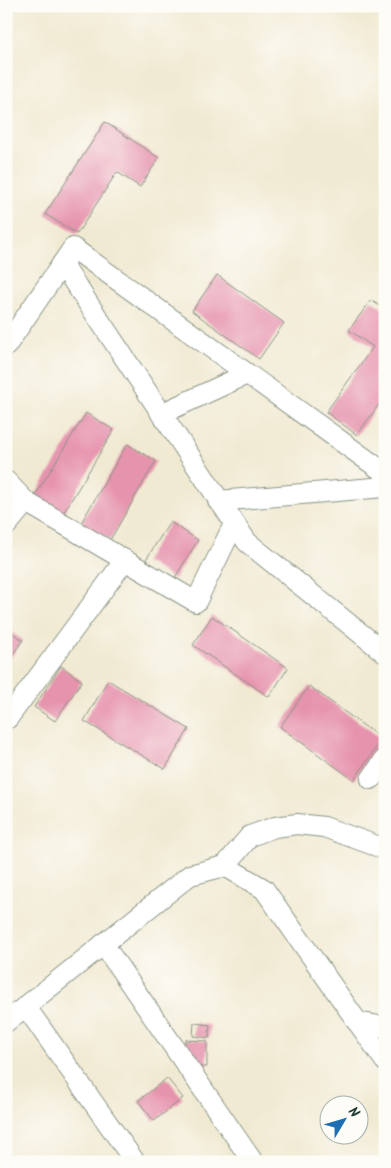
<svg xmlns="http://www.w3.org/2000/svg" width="391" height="1168" font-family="Kalam,sans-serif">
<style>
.building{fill:#e693ad}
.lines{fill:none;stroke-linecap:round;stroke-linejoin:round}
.minor-casing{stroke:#889484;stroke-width:22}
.minor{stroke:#fff;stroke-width:20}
</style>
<rect width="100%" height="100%" fill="#fdfcf7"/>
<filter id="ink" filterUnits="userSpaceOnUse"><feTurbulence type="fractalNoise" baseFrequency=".02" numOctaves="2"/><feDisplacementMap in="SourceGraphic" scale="10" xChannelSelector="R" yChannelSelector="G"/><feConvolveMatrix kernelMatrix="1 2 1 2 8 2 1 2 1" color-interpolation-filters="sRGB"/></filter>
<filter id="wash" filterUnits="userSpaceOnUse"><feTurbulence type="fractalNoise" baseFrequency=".0096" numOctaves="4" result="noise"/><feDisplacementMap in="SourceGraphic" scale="20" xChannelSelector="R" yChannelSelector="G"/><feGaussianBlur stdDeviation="1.12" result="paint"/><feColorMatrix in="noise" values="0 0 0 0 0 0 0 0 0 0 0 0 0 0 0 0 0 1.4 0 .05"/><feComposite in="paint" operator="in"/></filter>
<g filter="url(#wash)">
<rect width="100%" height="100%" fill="#f1ead3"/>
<g id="blocks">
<g class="building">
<polygon points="105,122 159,158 140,187 117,172 77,234 45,214"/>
<polygon points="217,275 284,323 259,359 192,311"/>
<polygon points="371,300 385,310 385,396 357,435 326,412 373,347 349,330"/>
<polygon points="86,413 114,430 62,515 34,497"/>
<polygon points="127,444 156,461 110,540 81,523"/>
<polygon points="170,522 198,540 174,579 145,561"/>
<polygon points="212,616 288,668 269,697 193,645"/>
<polygon points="6,629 23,640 6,664"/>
<polygon points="61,666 82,681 55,721 34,707"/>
<polygon points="108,680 189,729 165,769 84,721"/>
<polygon points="309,686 382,739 354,780 280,727"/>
<polygon points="194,1023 210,1025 209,1038 193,1036"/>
<polygon points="185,1040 207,1041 207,1067 184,1067"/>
<polygon points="167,1078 183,1098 154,1121 138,1101"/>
</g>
</g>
</g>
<g filter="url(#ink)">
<use href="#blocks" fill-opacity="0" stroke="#889484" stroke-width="1"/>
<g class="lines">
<defs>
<g id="minor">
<polyline points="62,264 247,542 385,653"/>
<polyline points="6,346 73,248 385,473"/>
<polyline points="161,414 247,374"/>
<polyline points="6,481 26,502 196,602 234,524"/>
<polyline points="218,501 385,487"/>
<polyline points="6,526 26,502"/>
<polyline points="8,718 125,560"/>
<polyline points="371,779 385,759"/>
<polyline points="225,866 264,889 385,1061"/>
<polyline points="103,944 253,1162"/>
<polyline points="26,1007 135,1162"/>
<polyline points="6,1022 190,875 225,866 250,836 275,827 297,824 324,827 385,849"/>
<polyline points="357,1022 385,1027"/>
</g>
</defs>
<use href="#minor" class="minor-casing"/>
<use href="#minor" class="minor"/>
</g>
</g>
<rect width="391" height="1168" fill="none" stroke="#fdfcf7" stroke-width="25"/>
<g transform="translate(344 1120) rotate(52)"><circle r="24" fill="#fdfcf7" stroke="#a4b0a9"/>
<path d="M0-4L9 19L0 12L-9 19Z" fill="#1f6fb2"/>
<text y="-8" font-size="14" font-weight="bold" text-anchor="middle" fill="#1f3d34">N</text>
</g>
</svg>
